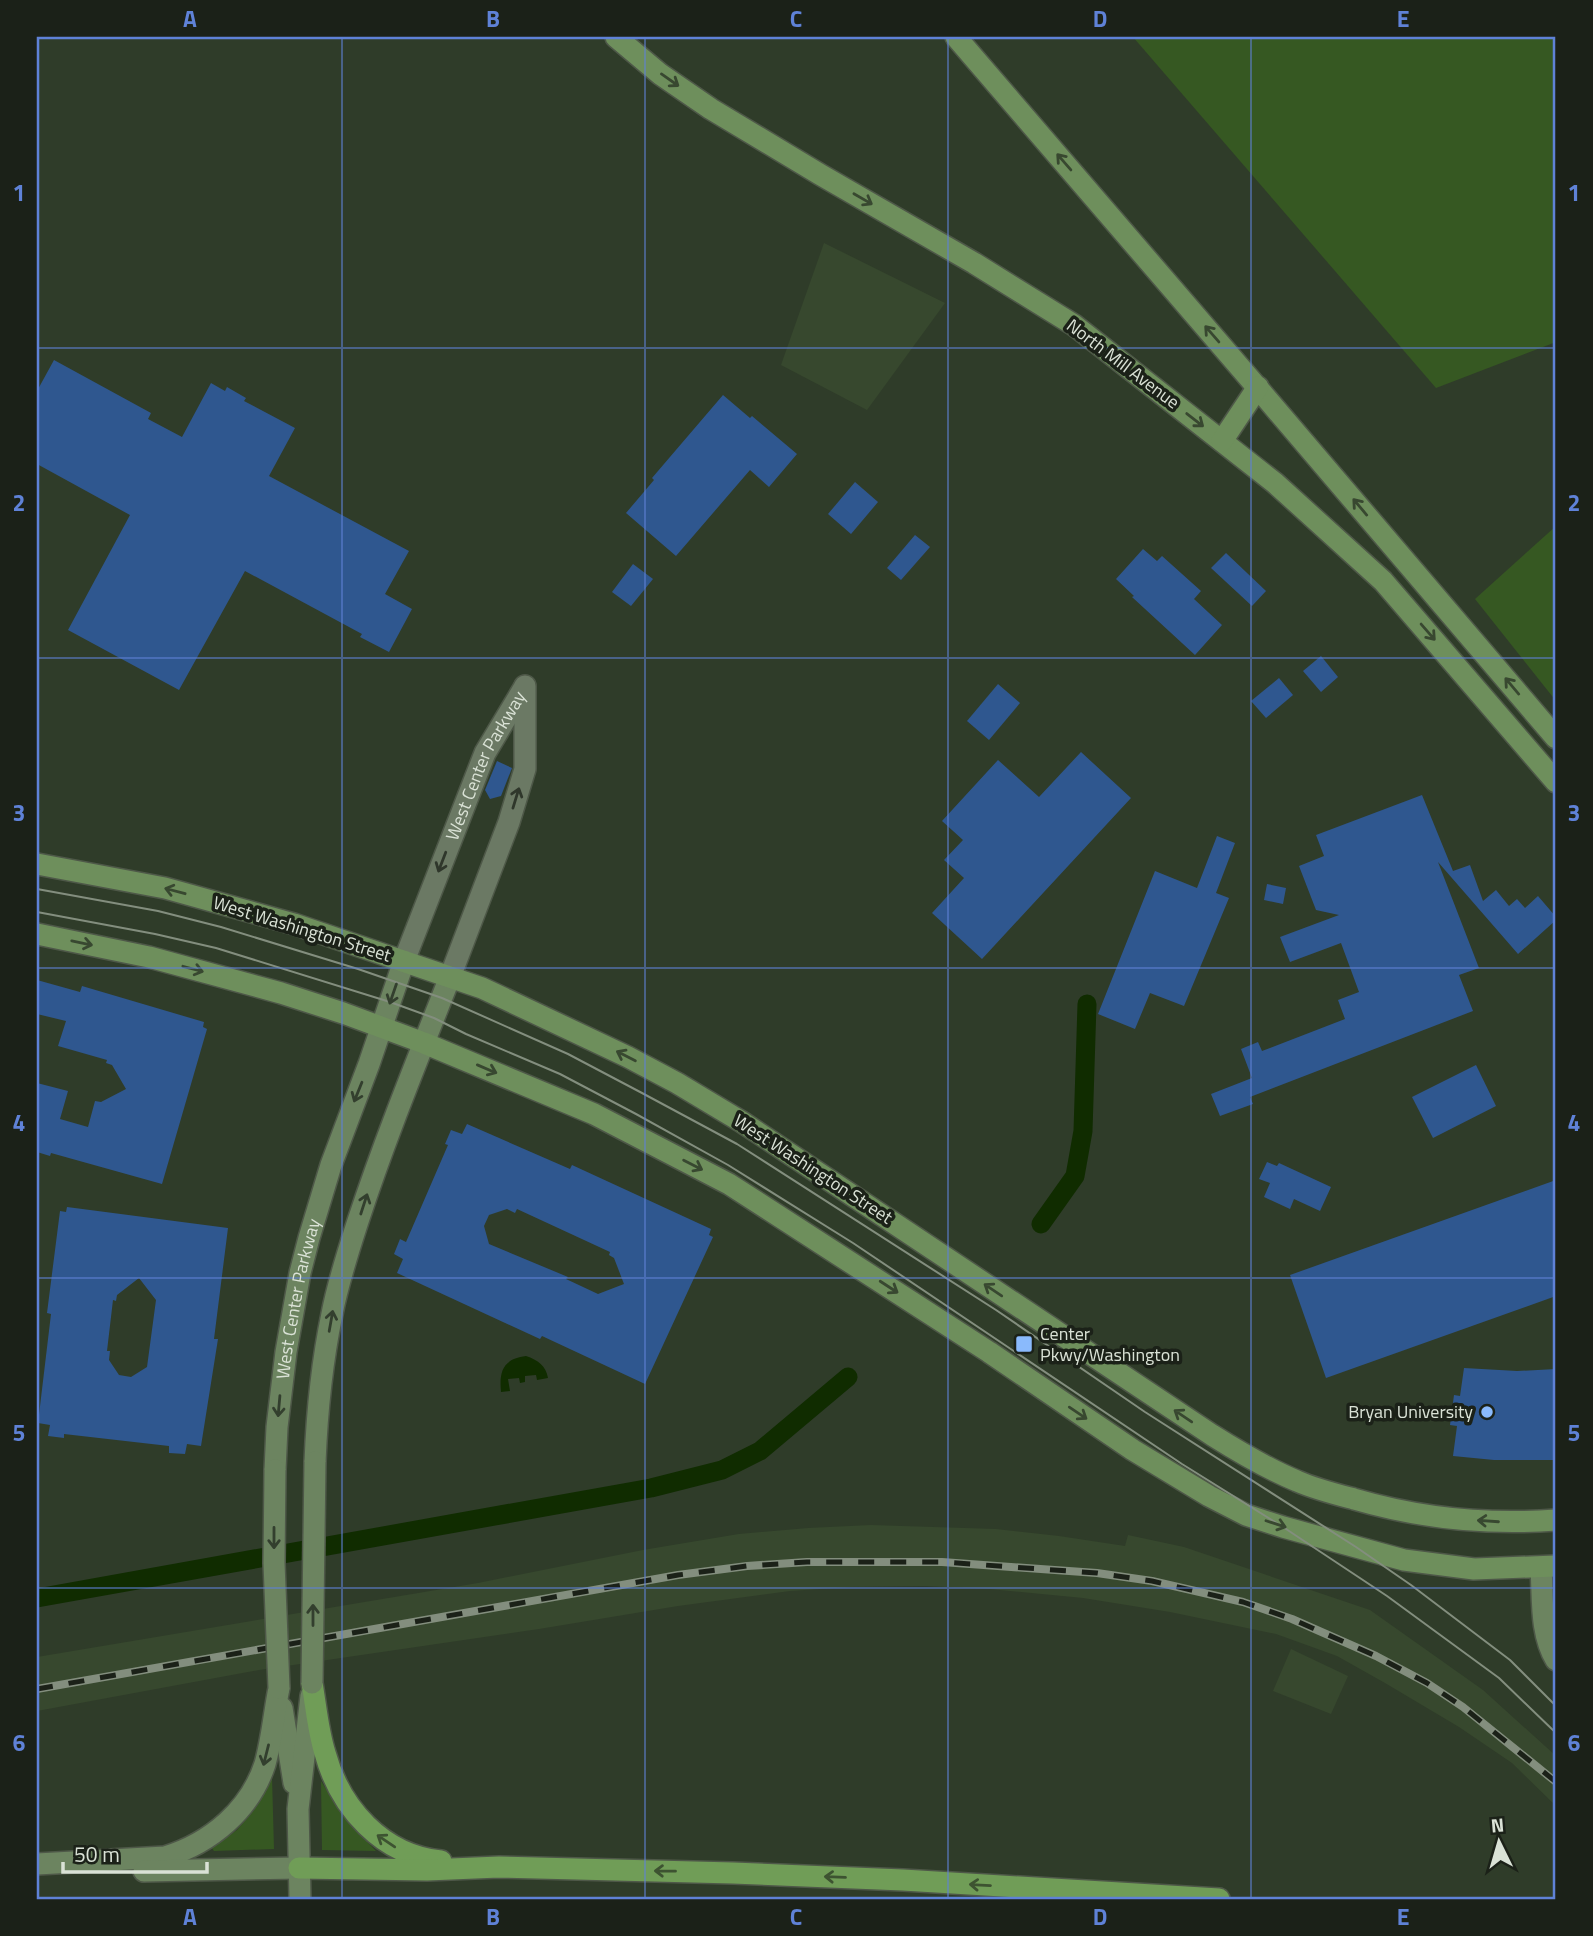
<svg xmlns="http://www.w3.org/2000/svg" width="1593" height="1936" font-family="'Titillium Web',sans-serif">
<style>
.built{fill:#37482e}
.green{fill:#365822}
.water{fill:#102c00}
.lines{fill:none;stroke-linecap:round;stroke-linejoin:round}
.canal{stroke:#102c00;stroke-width:19}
.building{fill:#2f578f;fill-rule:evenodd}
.street-casing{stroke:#4e5848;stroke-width:24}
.secondary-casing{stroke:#4e5848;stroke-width:24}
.primary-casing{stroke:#4e5848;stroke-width:24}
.highway-casing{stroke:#4e5848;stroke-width:24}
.street{stroke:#6b7964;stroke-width:21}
.secondary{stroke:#6c8460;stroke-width:21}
.primary{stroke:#6e8f5c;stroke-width:21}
.highway{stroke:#709d57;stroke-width:21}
.tram{stroke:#838e7e;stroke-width:2}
.rail-casing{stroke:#838e7e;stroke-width:8}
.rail{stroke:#1b2118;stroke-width:5;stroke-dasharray:16;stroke-linecap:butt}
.secondary-bridge-casing{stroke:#4e5848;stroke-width:24;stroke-linecap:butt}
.secondary-bridge{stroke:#6c8460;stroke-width:21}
.oneway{stroke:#384830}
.oneway2{stroke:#2f372b}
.oneway3{stroke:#333f2e}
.oneway4{stroke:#3d5331}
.grid{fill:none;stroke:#5f82d7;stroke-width:2;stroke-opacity:0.55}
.poi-dot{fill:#8abafc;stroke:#1b2118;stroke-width:2.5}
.labels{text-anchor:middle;stroke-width:7;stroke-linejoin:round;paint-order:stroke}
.street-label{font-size:18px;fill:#dae2d6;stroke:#1b2118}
.poi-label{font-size:18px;fill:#dae2d6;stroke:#1b2118;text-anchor:start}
.neatline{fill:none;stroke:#5f82d7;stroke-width:2.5}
.grid-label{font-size:23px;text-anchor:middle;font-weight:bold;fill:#5f82d7}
</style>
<rect width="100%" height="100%" fill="#2f3c29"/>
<g class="built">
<polygon points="824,243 945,303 867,410 781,365"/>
<polygon points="871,1525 996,1529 1059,1536 1125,1546 1128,1535 1184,1547 1370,1610 1483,1690 1556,1756 1556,1806 1512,1763 1459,1727 1385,1683 1337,1656 1276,1634 1170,1612 1083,1598 989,1589 925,1586 850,1587 790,1591 678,1606 539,1629 259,1670 37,1711 37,1657 478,1583 643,1550 739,1534 808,1528"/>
<polygon points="1291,1649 1348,1676 1331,1714 1273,1691"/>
</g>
<g class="green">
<polygon points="1133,37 1556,37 1556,342 1436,388"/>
<polygon points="1556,526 1556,701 1475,599"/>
<polygon points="272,1777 274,1849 214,1851 212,1848 237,1830 254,1810"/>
<path d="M321 1781C338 1809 354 1829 376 1851L322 1850Z"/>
</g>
<path class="water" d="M526 1356C538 1360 546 1366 548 1378L537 1380 536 1375 525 1376V1382L520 1383 519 1378 508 1379 510 1391 501 1392C499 1371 503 1359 526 1356Z"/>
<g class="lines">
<g class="canal">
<polyline points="1041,1224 1075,1176 1083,1131 1087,1004"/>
<polyline points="37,1598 651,1488 722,1470 760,1451 848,1377"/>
</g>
</g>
<g class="building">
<polygon points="54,360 151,413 148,419 182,437 211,383 225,391 227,387 246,398 244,401 295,428 269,476 409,551 385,594 412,609 389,652 360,637 362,634 245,571 179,690 68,630 130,515 37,464 37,391"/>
<polygon points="723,395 750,418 752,416 797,454 769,487 750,470 676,556 626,513 654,480 652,478"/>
<polygon points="855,482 878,502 851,534 828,514"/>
<polygon points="915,535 930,547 901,580 887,568"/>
<polygon points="1143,549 1157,561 1162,556 1201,591 1194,599 1222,625 1195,655 1132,597 1134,596 1116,579"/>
<polygon points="1226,553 1266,591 1252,606 1211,568"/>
<polygon points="633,564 653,579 631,606 612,592"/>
<polygon points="1321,656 1338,677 1321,692 1303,671"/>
<polygon points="1279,678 1293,695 1266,718 1251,701"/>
<polygon points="998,684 1020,703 989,740 967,721"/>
<polygon points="1081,752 1131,798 982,959 932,913 964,878 944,860 963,840 942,821 998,760 1039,797"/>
<polygon points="497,761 512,768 501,796 490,799 485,790"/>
<polygon points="1422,795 1453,871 1470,865 1483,901 1496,890 1509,906 1517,899 1525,908 1538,896 1556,917 1556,920 1518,954 1438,862 1479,968 1459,975 1473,1011 1250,1097 1253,1104 1220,1116 1211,1094 1252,1078 1241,1049 1258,1042 1262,1051 1345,1019 1338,1000 1359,992 1341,943 1290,962 1280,937 1339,915 1316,910 1299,866 1324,856 1316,835"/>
<polygon points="1217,836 1235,843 1216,893 1229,898 1184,1006 1150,993 1135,1029 1098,1014 1155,871 1197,888"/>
<polygon points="1267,884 1286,888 1283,904 1264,900"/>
<polygon points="37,980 80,992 82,986 204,1022 203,1027 207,1029 162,1184 51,1153 50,1156 37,1152 37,1083 68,1091 60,1119 88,1127 95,1101 101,1102 126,1089 112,1065 106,1063 107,1060 58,1046 66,1021 37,1014"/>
<polygon points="1476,1065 1496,1106 1433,1138 1412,1097"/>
<path d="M467 1124 570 1169 572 1165 711 1229 709 1235 713 1237 645 1384 542 1336 540 1339 397 1273 403 1259 394 1254 400 1239 406 1242 448 1145 445 1144 451 1130 462 1134ZM507 1209 515 1213 517 1209 610 1252 609 1255 614 1258 624 1284 598 1294 566 1279 568 1277 489 1244 484 1226 489 1215Z"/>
<polygon points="1267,1162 1277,1166 1279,1163 1331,1187 1320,1211 1294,1199 1290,1209 1264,1197 1270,1183 1259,1179"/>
<polygon points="1556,1180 1556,1296 1326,1378 1290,1275"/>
<path d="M67 1207 228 1228 214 1339H218L201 1446 187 1444 185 1454 169 1453V1446L64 1434V1438L48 1436 50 1425 38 1423 51 1314 47 1313 60 1211 66 1212ZM139 1278 156 1300 147 1367 131 1377 119 1375 109 1360 110 1351H107L113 1300 116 1301 117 1295Z"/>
<polygon points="1464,1368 1517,1371 1556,1369 1556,1460 1494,1460 1453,1456 1457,1426 1450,1425 1454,1395 1460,1396"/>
</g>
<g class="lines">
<defs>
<g id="street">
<path id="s1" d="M404 961 485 753 524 688"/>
<polyline points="450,977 509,822 525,769 525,686"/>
</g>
<g id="secondary">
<path d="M315 1462C317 1412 322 1362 332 1314 338 1282 348 1252 358 1221 385 1139 418 1058 450 977"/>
<path id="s2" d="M275 1470 277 1427 286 1352 300 1273 309 1238 331 1165 369 1064 404 961"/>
<path d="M1541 1568C1543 1599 1540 1633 1556 1660"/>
<polyline points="282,1708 294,1783"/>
<path d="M37 1864 165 1857C211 1843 250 1810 265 1764 272 1739 274 1713 279 1688"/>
<polyline points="144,1871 299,1868"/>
<polyline points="300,1899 298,1809 311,1696"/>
</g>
<g id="primary">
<polyline points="616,37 660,74 711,109 821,175 974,263 1074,325 1275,483 1383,581 1556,782"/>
<polyline points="956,37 1268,400 1556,738"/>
<polyline points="1222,441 1258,387"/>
<path d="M37 864 165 888 294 924 482 988 628 1057 677 1083 742 1122 1212 1435C1239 1452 1268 1469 1297 1481 1315 1489 1335 1494 1354 1499 1419 1518 1488 1525 1556 1520"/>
<polyline points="37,934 149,957 281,993 343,1013 424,1043 594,1114 729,1184 989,1352 1133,1450 1209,1496 1246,1515 1283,1527 1404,1560 1474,1569 1556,1566"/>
</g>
<g id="highway">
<path d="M312 1683C316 1706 318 1731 325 1753 340 1808 382 1855 441 1861"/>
<polyline points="299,1868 427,1870 499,1867 733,1873 903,1880 1219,1899"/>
</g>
</defs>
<use href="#street" class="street-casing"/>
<use href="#secondary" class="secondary-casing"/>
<use href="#primary" class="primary-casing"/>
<use href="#highway" class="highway-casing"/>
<use href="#street" class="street"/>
<use href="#secondary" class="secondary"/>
<use href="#primary" class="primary"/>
<use href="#highway" class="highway"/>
<g class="tram">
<polyline points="37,889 158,911 221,927 358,969 442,998 568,1054 642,1093 737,1144 996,1310 1145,1412 1356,1547 1411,1585 1510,1660 1556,1706"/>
<polyline points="37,912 155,934 216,948 390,1002 434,1018 466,1034 560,1074 636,1114 728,1165 853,1243 1182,1464 1283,1527 1387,1596 1499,1678 1556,1733"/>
</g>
<defs>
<polyline id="rail" points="37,1689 678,1575 747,1566 807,1562 942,1562 1097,1573 1152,1581 1243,1602 1292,1619 1376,1656 1427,1683 1463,1707 1556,1782"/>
</defs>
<use href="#rail" class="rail-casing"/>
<use href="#rail" class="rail"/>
<defs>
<g id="secondary-bridge">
<polyline points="275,1470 274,1563 279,1688"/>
<polyline points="312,1683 315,1462"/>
</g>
</defs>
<use href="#secondary-bridge" class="secondary-bridge-casing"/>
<use href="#secondary-bridge" class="secondary-bridge"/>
</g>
<defs><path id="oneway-shaft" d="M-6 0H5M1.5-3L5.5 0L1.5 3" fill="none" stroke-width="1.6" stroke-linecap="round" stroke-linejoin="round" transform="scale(1.75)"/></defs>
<g class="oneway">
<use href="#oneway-shaft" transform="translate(670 80) rotate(35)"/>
<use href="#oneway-shaft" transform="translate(1064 162) rotate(-131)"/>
<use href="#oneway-shaft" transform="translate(863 199) rotate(30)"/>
<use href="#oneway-shaft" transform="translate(1212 334) rotate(-131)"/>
<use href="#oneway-shaft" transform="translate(1195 420) rotate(38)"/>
<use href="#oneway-shaft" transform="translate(1360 507) rotate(-130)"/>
<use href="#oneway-shaft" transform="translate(1428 632) rotate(49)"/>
<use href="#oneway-shaft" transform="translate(1512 686) rotate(-130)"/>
<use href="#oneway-shaft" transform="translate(175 891) rotate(-165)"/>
<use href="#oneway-shaft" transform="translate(82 943) rotate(12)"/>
<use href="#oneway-shaft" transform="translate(193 969) rotate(15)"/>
<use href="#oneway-shaft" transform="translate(626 1056) rotate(-153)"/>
<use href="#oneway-shaft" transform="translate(487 1069) rotate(23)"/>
<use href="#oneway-shaft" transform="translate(693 1165) rotate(27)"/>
<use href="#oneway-shaft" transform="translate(889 1287) rotate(33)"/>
<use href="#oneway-shaft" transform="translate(993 1290) rotate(-146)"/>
<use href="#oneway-shaft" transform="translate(1078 1413) rotate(34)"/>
<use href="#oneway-shaft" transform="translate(1183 1416) rotate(-146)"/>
<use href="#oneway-shaft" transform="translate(1488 1521) rotate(-176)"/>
<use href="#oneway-shaft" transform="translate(1276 1524) rotate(18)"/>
</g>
<g class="oneway2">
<use href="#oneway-shaft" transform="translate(516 798) rotate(-73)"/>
<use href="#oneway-shaft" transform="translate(442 862) rotate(111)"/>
</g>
<g class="oneway3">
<use href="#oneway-shaft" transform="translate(393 994) rotate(109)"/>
<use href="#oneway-shaft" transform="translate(358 1092) rotate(112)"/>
<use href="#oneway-shaft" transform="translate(364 1204) rotate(-72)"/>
<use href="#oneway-shaft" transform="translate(331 1321) rotate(-80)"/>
<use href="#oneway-shaft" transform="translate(279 1406) rotate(95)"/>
<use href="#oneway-shaft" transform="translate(274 1538) rotate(90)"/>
<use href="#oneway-shaft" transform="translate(313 1615) rotate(-90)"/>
<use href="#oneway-shaft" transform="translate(266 1755) rotate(104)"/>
</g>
<g class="oneway4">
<use href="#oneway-shaft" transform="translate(386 1841) rotate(-146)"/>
<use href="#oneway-shaft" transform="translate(665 1871) rotate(-179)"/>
<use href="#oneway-shaft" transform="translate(835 1877) rotate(-178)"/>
<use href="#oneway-shaft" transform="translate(980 1885) rotate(-177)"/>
</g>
<path class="grid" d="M342 37V1899M645 37V1899M948 37V1899M1251 37V1899M37 348H1556M37 658H1556M37 968H1556M37 1278H1556M37 1588H1556"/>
<g class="poi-dot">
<rect x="1015" y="1335" width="18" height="18" rx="3.5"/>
<circle cx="1487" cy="1412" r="7"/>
</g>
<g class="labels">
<g class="street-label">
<text transform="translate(1123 364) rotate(37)" y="6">North Mill Avenue</text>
<text dy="6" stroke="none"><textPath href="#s1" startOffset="212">West Center Parkway</textPath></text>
<text transform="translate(302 929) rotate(17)" y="6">West Washington Street</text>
<text transform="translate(813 1169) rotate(33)" y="6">West Washington Street</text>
<text dy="6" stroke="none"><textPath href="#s2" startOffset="173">West Center Parkway</textPath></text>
</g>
<g class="poi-label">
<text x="1040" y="1340">Center<tspan x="1040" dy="21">Pkwy/Washington</tspan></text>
<text x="1473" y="1418" text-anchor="end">Bryan University</text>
</g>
</g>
<rect width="1593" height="1936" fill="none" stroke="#1b2118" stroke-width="77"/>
<g transform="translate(1499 1842) rotate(355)" stroke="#1b2118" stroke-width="5" paint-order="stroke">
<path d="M0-5L12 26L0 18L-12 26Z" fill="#dae2d6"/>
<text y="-10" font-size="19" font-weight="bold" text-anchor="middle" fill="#dae2d6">N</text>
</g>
<path d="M63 1862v10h144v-10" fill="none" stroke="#dae2d6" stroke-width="3.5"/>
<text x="74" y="1862" font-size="21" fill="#dae2d6" stroke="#1b2118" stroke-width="5" paint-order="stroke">50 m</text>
<rect x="38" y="38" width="1516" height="1860" class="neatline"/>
<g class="grid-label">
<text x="190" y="27">A</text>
<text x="493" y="27">B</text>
<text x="796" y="27">C</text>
<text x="1100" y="27">D</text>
<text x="1403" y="27">E</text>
<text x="19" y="201">1</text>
<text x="1574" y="201">1</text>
<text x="19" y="511">2</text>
<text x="1574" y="511">2</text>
<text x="19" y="821">3</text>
<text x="1574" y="821">3</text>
<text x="19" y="1131">4</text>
<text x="1574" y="1131">4</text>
<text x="19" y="1441">5</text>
<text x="1574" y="1441">5</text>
<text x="19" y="1751">6</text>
<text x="1574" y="1751">6</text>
<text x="190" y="1925">A</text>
<text x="493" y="1925">B</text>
<text x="796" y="1925">C</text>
<text x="1100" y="1925">D</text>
<text x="1403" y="1925">E</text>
</g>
</svg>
